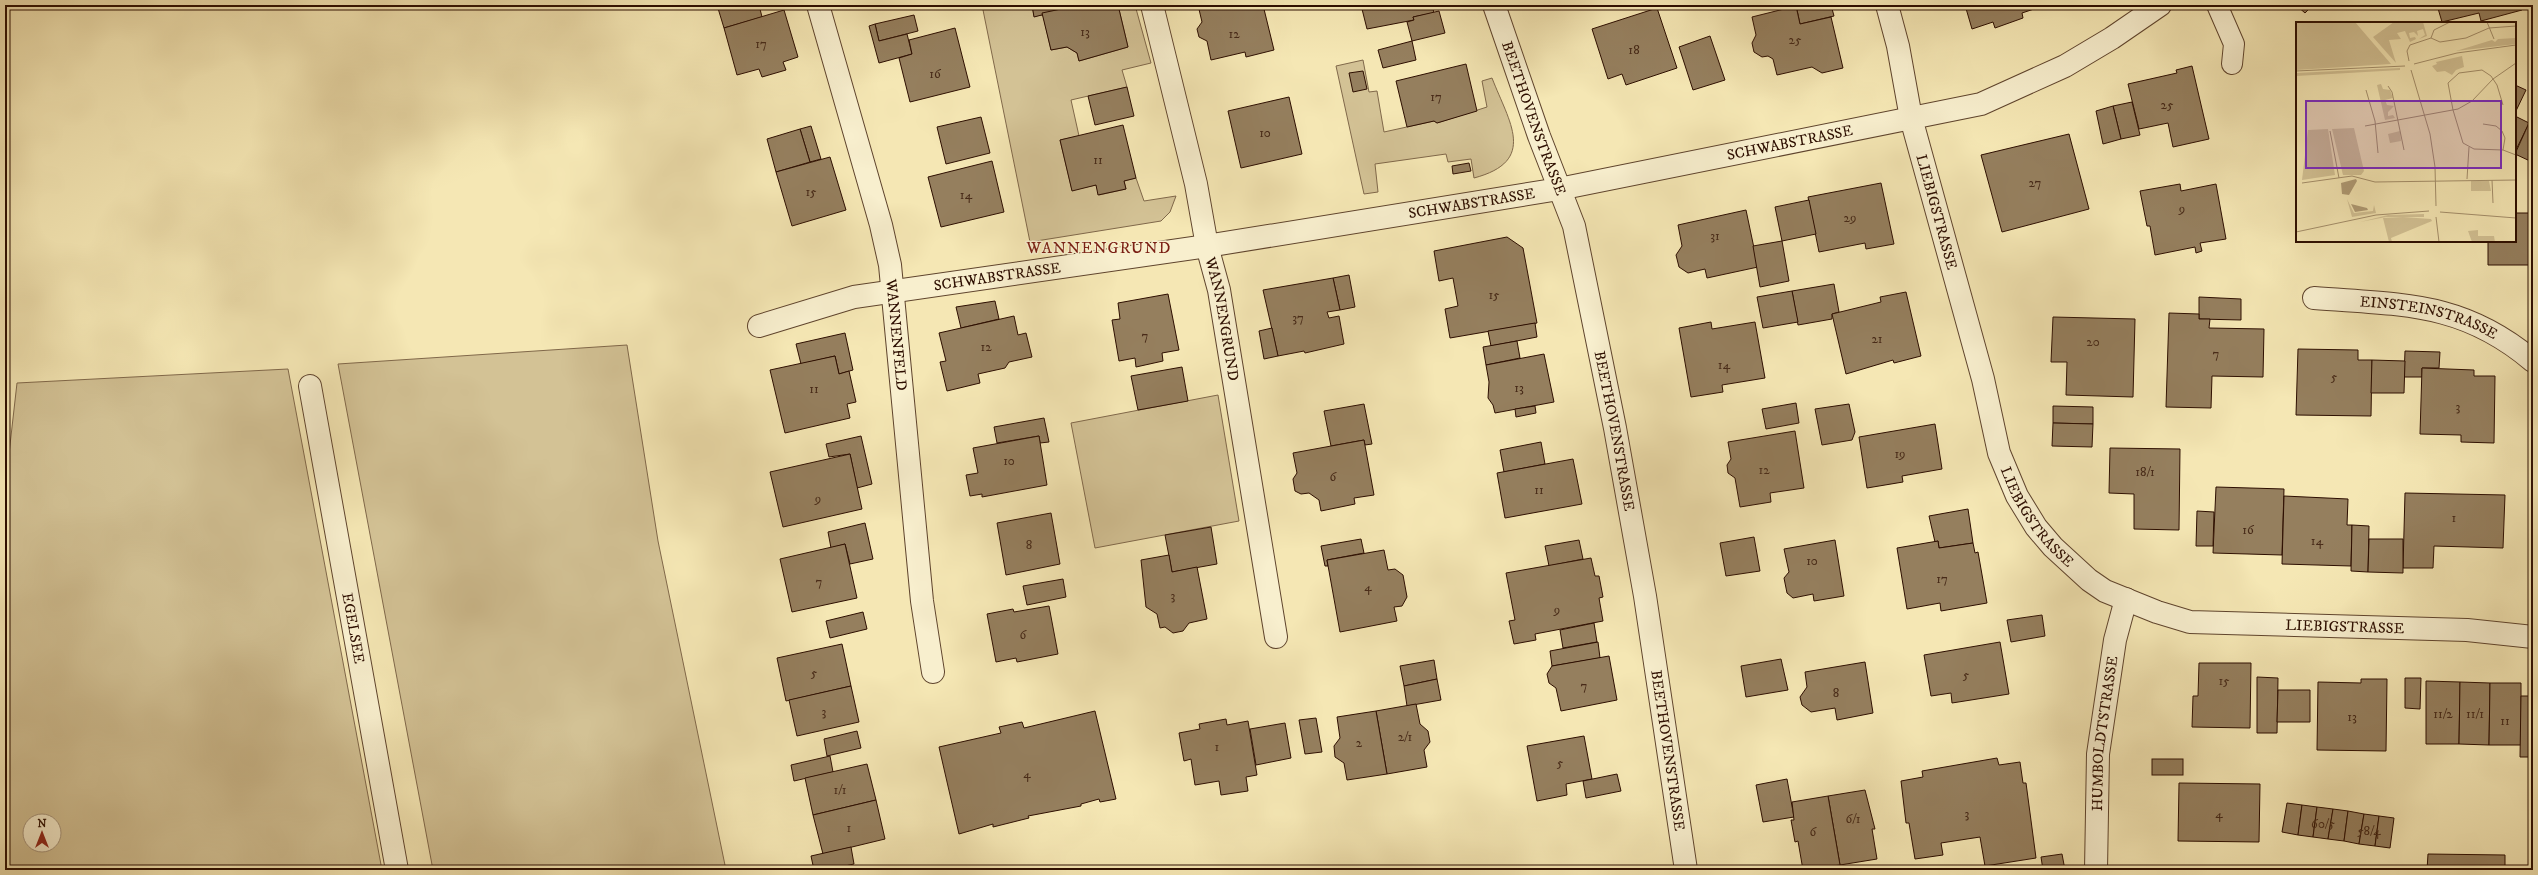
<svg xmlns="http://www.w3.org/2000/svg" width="2538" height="875" font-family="'IM FELL DW Pica',serif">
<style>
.green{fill:#d3c295;stroke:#80684a;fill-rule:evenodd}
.building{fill:#957f5e;stroke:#2d0e00}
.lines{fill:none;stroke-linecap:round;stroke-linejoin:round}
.service-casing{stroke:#5f442d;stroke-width:22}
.minor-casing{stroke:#5f442d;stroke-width:24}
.service{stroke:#f8efce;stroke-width:20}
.minor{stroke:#f8efce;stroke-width:22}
.labels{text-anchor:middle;stroke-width:3;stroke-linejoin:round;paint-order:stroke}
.number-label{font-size:13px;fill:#472a18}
.street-label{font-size:15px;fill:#2d0e00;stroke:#f8efce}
.neighbourhood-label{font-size:16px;letter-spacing:1px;fill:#7a1f14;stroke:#f8efce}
.inset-road{fill:none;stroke:#a5906c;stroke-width:1}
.view{fill:#7b2cbf;fill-opacity:0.15;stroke:#7b2cbf;stroke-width:2}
.inset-edge{fill:none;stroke:#2d0e00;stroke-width:2}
</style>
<rect width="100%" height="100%" fill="#f5e7b4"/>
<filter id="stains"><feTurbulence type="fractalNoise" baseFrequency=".005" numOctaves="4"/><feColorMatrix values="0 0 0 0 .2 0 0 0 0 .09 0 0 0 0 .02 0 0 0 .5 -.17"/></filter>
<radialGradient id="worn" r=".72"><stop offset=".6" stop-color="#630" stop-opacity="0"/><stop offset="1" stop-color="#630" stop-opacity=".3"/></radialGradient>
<g class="green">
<polygon points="982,5 1032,5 1034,16 1043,15 1051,50 1067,47 1077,53 1079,61 1128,47 1118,5 1135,5 1151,63 1122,70 1127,87 1071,100 1079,136 1060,140 1072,190 1096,185 1099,195 1126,189 1124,181 1136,178 1144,201 1176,196 1170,212 1161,221 1030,242"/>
<path d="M1363 60 1369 92 1377 91 1384 132 1434 121 1437 123 1487 107 1482 81 1492 78C1509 122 1538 161 1474 178L1471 159 1448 162 1446 154 1375 164 1378 192 1364 194 1336 66Z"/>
<polygon points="627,345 658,541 726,870 433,870 338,364"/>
<path d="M288 369 382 870H5V489L17 383ZM30 821H54V845H30Z"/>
<polygon points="1218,395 1239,521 1095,548 1071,423"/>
</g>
<g class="building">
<polygon points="717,5 759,5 762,17 724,28"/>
<polygon points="1032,5 1080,5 1034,17"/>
<polygon points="1080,5 1118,5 1128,47 1079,61 1077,53 1067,47 1051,50 1042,13"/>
<polygon points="1198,5 1263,5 1274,50 1246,57 1245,52 1211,60 1207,41 1199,37 1197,29 1202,22"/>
<polygon points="1361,5 1432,5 1434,13 1413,17 1414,20 1367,29"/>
<polygon points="1831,5 1834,16 1800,24 1796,5"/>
<polygon points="1965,5 2043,5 2043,6 2022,13 2023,18 1995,28 1993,22 1972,29"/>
<polygon points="2296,5 2313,5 2305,13"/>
<polygon points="2437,5 2521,5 2522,10 2481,21 2479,13 2442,22"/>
<polygon points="1796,6 1800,24 1831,17 1843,68 1822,73 1812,67 1777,75 1773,59 1768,56 1762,57 1754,52 1752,43 1756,35 1752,17"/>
<polygon points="1657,8 1677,68 1626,85 1622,74 1608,79 1592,29"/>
<polygon points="784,10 798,57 783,62 786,70 762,77 759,69 737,75 724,28"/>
<polygon points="1439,11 1445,33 1412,41 1407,22 1414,20 1413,17"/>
<polygon points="914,15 918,31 879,41 875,24"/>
<polygon points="875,24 879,41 907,34 912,54 879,63 869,26"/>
<polygon points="955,28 970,87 910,102 899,58 912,54 909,40"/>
<polygon points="1710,36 1725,80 1693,90 1679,47"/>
<polygon points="1412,41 1416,60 1383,68 1378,50"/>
<polygon points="1466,64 1477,111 1437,123 1434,121 1407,127 1396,81"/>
<polygon points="2192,66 2209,139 2173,147 2168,123 2139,129 2128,84 2177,73 2176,70"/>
<polygon points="1363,71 1367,89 1353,92 1349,73"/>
<polygon points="2515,85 2526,90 2515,113"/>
<polygon points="1127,87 1134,116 1095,125 1088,96"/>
<polygon points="1289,97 1302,154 1241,168 1228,111"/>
<polygon points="2132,102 2140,135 2121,139 2113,106"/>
<polygon points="2113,106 2121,139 2103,144 2096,111"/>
<polygon points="2515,116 2529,123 2515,152"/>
<polygon points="981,117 990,153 946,164 937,127"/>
<polygon points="2529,123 2533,125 2533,154 2530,161 2515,154"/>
<polygon points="1123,125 1136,178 1124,181 1126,189 1098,195 1096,185 1072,191 1060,140"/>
<polygon points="811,126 821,159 810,162 800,129"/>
<polygon points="800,129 810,162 776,172 767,139"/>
<polygon points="2069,134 2089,209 2002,232 1981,155"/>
<polygon points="830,157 846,210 792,226 776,172"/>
<polygon points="992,161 1004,212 941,227 928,177"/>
<polygon points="1469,163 1471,171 1453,174 1452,166"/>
<polygon points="1881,183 1894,244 1866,249 1865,243 1819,252 1808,197"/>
<polygon points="2180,184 2181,191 2216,184 2226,239 2200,243 2202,251 2196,253 2195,247 2155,255 2150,226 2147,226 2140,191"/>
<polygon points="1809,200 1816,234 1782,241 1775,207"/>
<polygon points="1746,210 1758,267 1707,278 1705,269 1688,273 1679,267 1676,255 1682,246 1678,225"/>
<polygon points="2515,213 2533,213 2533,265 2488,265 2488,241 2515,241"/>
<polygon points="1507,237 1523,248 1537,323 1450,338 1445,309 1458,306 1453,278 1439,281 1434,251"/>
<polygon points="1782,241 1789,281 1760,287 1753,246"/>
<polygon points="1349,275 1355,307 1340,310 1333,278"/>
<polygon points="1333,278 1340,310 1327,312 1329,318 1339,316 1344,344 1305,353 1304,351 1278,356 1263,290"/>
<polygon points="1834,284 1839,312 1832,314 1832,319 1798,325 1792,291"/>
<polygon points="1792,291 1798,322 1763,328 1757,297"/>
<polygon points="1906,292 1921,356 1894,363 1893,360 1846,374 1832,314 1881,302 1880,297"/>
<polygon points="1168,294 1179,350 1162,353 1163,361 1136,367 1135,358 1119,361 1112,320 1120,319 1118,303"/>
<polygon points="2199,297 2241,299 2241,320 2199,319"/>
<polygon points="995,301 999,319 961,328 956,307"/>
<polygon points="2169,313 2199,314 2199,319 2210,319 2209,328 2264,329 2263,377 2212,376 2211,408 2166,407"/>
<polygon points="1014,316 1018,335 1026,333 1032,357 1009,362 1005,368 978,374 980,383 947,391 940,362 946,361 939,333"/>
<polygon points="2053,317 2135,319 2133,397 2066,395 2067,362 2051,362"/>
<polygon points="1711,322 1712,329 1755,322 1765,378 1722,385 1723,392 1691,397 1679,328"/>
<polygon points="1535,323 1537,337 1491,346 1488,331"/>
<polygon points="1272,328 1278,356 1264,359 1259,331"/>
<polygon points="845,333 853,370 839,374 835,356 801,364 796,344"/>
<polygon points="1517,341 1520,358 1486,365 1483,347"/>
<polygon points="2298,349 2358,350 2358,360 2372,360 2371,416 2296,415"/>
<polygon points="2405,351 2440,352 2439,368 2422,368 2422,377 2404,377"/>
<polygon points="1544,354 1554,402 1495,413 1493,405 1488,398 1489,382 1486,365"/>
<polygon points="835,356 839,374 849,371 856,402 847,404 850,418 785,433 770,370"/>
<polygon points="2372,360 2405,361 2404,393 2371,393"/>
<polygon points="1182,367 1188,401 1138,410 1131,376"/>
<polygon points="2422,368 2474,370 2474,376 2495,376 2494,443 2461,442 2461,435 2420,434"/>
<polygon points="1796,403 1799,423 1766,429 1762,409"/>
<polygon points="1364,404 1372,444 1365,445 1364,440 1331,446 1324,411"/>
<polygon points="1849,404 1855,432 1852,440 1822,445 1815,409"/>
<polygon points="1535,406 1536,413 1516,417 1515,409"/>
<polygon points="2053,406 2093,407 2093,424 2053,423"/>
<polygon points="1044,418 1049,442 1040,443 1039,436 997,443 994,427"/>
<polygon points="2053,423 2093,424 2092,447 2052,446"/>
<polygon points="1935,424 1942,469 1902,476 1903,482 1867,488 1859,437"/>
<polygon points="1795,431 1804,488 1770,493 1771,502 1740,507 1735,478 1728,473 1727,465 1731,459 1728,442"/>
<polygon points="861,436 872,484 857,488 850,454 829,457 826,444"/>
<polygon points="1039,436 1047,485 982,497 982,494 970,496 966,475 978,473 973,448"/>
<polygon points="1364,440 1374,495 1354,498 1355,504 1321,511 1319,500 1309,493 1301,494 1295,491 1293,479 1297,473 1293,453"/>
<polygon points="1541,442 1545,464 1504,472 1500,450"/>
<polygon points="2110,448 2180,449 2179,530 2134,529 2134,494 2109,493"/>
<polygon points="850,454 862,509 783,527 770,472"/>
<polygon points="1573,459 1582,504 1505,518 1497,473"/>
<polygon points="2216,487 2284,489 2282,555 2213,553"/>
<polygon points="2405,493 2505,495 2503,548 2434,546 2433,568 2403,568"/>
<polygon points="2284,496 2348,499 2347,525 2352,525 2351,566 2282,564"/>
<polygon points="1968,509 1973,543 1939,548 1938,541 1935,542 1929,516"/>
<polygon points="2197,511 2214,512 2213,546 2196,546"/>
<polygon points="1051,513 1060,564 1006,575 997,523"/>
<polygon points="865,523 873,559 850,564 845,544 831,548 828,532"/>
<polygon points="2352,525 2369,526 2368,572 2351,571"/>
<polygon points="1211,527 1217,564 1172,572 1165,535"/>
<polygon points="1754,537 1760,571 1726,576 1720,543"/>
<polygon points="1361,539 1364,553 1327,560 1328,566 1325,566 1321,546"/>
<polygon points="2369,539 2403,539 2403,573 2368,572"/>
<polygon points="1579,540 1583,559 1549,566 1545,546"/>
<polygon points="1835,540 1844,596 1814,601 1813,594 1793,598 1787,593 1784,578 1789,572 1784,549"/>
<polygon points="1938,541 1939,548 1973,543 1975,553 1978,552 1987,603 1941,611 1940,603 1907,609 1897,548"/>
<polygon points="845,544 857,598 792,612 780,559"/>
<polygon points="1384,550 1388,570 1395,569 1403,575 1407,597 1402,606 1394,607 1397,621 1340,632 1327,560"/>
<polygon points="1169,555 1172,572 1197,567 1207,619 1189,623 1183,631 1173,633 1165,627 1160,628 1157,614 1146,607 1141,560"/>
<polygon points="1591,558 1595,576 1599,576 1603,597 1599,598 1603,621 1535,634 1536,640 1514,644 1509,621 1515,620 1506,573"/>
<polygon points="1063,579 1066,597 1027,605 1023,586"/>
<polygon points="1049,606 1058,654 1017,662 1016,658 996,662 987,614 1013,609 1014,612"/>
<polygon points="863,612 867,629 830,638 826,621"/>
<polygon points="2042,615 2045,636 2011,642 2007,620"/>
<polygon points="1594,623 1597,642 1563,648 1560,630"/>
<polygon points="1598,642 1600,658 1552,666 1550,651"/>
<polygon points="2000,642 2009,694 1952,703 1951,693 1931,696 1924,655"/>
<polygon points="842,644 851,686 786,701 777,658"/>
<polygon points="1609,656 1617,700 1561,711 1556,688 1549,683 1547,674 1552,666"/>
<polygon points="1781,659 1788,690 1746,697 1741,666"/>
<polygon points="1434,660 1437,679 1404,686 1400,666"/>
<polygon points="1865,662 1873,713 1837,720 1835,708 1811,712 1802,705 1800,697 1807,687 1805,672"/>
<polygon points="2199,663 2251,663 2250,728 2192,727 2193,696 2198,696"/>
<polygon points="2257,677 2278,678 2277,733 2257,733"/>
<polygon points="2405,678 2421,678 2420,709 2405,708"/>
<polygon points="1437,679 1441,700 1407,706 1404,686"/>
<polygon points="2361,679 2387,679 2386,751 2317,750 2318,682 2361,683"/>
<polygon points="2426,681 2460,682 2459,744 2426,744"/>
<polygon points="2460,682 2490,683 2489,745 2459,744"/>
<polygon points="2490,683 2521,683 2521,745 2489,745"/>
<polygon points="851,686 859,722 797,736 789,700"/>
<polygon points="2278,690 2310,690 2310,722 2277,722"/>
<polygon points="2521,696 2533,696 2533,757 2520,757"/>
<polygon points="1416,704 1420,724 1428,731 1430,742 1424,750 1427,767 1387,774 1376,711"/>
<polygon points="1095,711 1116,799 1100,802 1099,799 1081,804 1081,806 1028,816 1029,818 993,827 993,824 959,834 939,747 1001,733 999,727 1022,722 1024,728"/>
<polygon points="1376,711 1387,774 1347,780 1344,763 1335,757 1334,746 1340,738 1337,717"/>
<polygon points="1316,718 1322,752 1305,754 1299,720"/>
<polygon points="1226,719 1227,725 1248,721 1257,775 1246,777 1248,791 1221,795 1219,781 1195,785 1191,759 1184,761 1179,733 1200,729 1199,724"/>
<polygon points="1285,723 1291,758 1256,765 1250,729"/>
<polygon points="857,731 861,748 827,756 824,739"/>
<polygon points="1584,736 1592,779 1566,784 1567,795 1537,801 1527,746"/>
<polygon points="830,756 833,772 794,781 791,765"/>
<polygon points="1997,758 1999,765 2020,762 2023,783 2026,783 2036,858 1985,866 1980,837 1941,843 1943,855 1915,859 1909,823 1906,823 1901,781 1923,777 1922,771"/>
<rect x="2152" y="759" width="31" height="16"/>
<polygon points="867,764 876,800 813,815 805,778"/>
<polygon points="1617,774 1621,791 1586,798 1583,781"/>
<polygon points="1787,779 1794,817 1763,822 1756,785"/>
<polygon points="2179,783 2260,784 2259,842 2178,841"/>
<polygon points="1865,790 1875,829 1872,829 1877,859 1840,865 1828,796"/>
<polygon points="1828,796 1840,865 1803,870 1798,841 1795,842 1791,820 1794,820 1792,802"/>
<polygon points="876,800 885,839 823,854 813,815"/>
<polygon points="2287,803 2302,805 2298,835 2282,832"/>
<polygon points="2302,805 2317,807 2313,837 2298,835"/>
<polygon points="2317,807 2333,809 2328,839 2313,837"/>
<polygon points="2333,809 2348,811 2344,841 2328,839"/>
<polygon points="2348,811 2364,814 2359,844 2344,841"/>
<polygon points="2364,814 2379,816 2375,846 2359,844"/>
<polygon points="2379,816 2394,818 2390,848 2375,846"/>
<polygon points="851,847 854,864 827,870 814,870 811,856"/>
<polygon points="2062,854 2065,870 2043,870 2041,857"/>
<polygon points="2428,854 2505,855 2505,870 2427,870"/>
</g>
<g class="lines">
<defs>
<polyline id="service" points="2217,5 2234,44 2232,64"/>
<g id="minor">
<path id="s1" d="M818 5 881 225 890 265 922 601 933 672"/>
<path id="s2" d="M1152 5 1196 184 1207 246 1219 290 1276 637"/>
<path id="s3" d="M1494 5 1539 136 1574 226 1615 428 1645 596 1686 870"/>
<path id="s4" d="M1887 5 1898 46 1911 118 1983 379 1999 453 2017 496 2036 527 2053 547 2089 580 2105 591 2157 612 2190 622 2467 630 2533 637"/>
<path id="s5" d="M2314 298C2402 305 2462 301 2533 361"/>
<path id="s6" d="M759 326 854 297 1207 246 1559 189 1981 104 2065 66 2112 38 2160 5"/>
<path id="s7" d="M310 386 397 870"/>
<path id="s8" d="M2096 870 2098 754 2115 640 2126 599"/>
</g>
</defs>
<use href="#service" class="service-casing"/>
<use href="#minor" class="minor-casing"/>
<use href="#service" class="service"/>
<use href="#minor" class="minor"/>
</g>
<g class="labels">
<g class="number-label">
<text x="1085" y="36">13</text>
<text x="1234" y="38">12</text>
<text x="1795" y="44">25</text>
<text x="761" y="48">17</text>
<text x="1634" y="54">18</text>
<text x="935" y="78">16</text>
<text x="1436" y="101">17</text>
<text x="2167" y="109">25</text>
<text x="1265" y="137">10</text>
<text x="1098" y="164">11</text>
<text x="2035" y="187">27</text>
<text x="811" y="196">15</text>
<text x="966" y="199">14</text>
<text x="2182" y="213">9</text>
<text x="1850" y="222">29</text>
<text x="1715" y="240">31</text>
<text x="1494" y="299">15</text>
<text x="1298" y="322">37</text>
<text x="1145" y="340">7</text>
<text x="1877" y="343">21</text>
<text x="2093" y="346">20</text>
<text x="986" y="351">12</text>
<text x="2216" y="358">7</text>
<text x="1724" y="369">14</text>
<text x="2334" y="381">5</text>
<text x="1519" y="392">13</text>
<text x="814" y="393">11</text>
<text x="2458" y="411">3</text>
<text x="1900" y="458">19</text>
<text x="1009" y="465">10</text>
<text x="1764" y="474">12</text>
<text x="2145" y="476">18/1</text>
<text x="1333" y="481">6</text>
<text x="1539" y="494">11</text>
<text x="818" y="503">9</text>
<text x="2454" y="522">1</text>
<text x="2248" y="534">16</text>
<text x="2317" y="545">14</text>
<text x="1029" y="549">8</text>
<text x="1812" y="565">10</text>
<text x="1942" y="583">17</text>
<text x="819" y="586">7</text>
<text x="1368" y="591">4</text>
<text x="1173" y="600">3</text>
<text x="1557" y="614">9</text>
<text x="1023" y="639">6</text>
<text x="814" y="677">5</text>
<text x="1966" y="679">5</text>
<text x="2224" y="685">15</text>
<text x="1584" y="690">7</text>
<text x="1836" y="697">8</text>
<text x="824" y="716">3</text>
<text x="2443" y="718">11/2</text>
<text x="2475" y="718">11/1</text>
<text x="2352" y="721">13</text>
<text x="2505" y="725">11</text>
<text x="1405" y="741">2/1</text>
<text x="1359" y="747">2</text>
<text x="1217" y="751">1</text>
<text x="1560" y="767">5</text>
<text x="1027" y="778">4</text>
<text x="840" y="794">1/1</text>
<text x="1967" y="818">3</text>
<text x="2219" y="818">4</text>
<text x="1853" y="823">6/1</text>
<text x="2323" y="828">60/5</text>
<text x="849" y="832">1</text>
<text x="2369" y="835">58/4</text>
<text x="1813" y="836">6</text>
</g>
<g class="street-label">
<text dy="5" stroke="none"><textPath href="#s3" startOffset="120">BEETHOVENSTRASSE</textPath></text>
<text dy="5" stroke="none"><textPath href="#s6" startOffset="1048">SCHWABSTRASSE</textPath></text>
<text dy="5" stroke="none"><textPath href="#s6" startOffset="724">SCHWABSTRASSE</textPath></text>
<text dy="5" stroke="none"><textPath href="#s4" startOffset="213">LIEBIGSTRASSE</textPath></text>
<text dy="5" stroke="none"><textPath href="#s6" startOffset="244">SCHWABSTRASSE</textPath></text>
<text dy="5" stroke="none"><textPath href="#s5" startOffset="117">EINSTEINSTRASSE</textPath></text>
<text dy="5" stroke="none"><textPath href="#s2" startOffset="322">WANNENGRUND</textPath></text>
<text dy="5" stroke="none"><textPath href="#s1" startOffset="340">WANNENFELD</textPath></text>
<text dy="5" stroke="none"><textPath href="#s3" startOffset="444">BEETHOVENSTRASSE</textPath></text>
<text dy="5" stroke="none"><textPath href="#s4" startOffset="537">LIEBIGSTRASSE</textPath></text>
<text dy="5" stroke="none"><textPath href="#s4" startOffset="885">LIEBIGSTRASSE</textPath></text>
<text dy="5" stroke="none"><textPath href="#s7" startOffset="246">EGELSEE</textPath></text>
<text dy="5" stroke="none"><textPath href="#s8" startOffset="137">HUMBOLDTSTRASSE</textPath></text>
<text dy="5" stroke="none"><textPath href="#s3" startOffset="768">BEETHOVENSTRASSE</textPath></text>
</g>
<g class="neighbourhood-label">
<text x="1099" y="253">WANNENGRUND</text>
</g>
</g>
<g transform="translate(2296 22)">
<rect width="220" height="220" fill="#f5e7b4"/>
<path d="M0 0H59L95 42 0 48ZM98 0H127L131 14 123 17 129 13 127 7 121 9 122 14 118 10 113 11 114 16 119 15 120 17 114 20 109 9 101 11 105 17 93 18 100 41 77 15ZM220 16V22L160 29 196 18 199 20 202 17ZM166 34 168 45 160 48 156 53 149 49 141 50 136 44 141 42 140 40ZM104 46V48L0 54V51ZM85 62 87 67 94 68 97 76 89 78 91 83 98 84 92 90V94L97 93 99 96 89 98 81 63ZM58 106 68 149 65 153H47L36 107ZM32 107 39 153 6 158 12 108ZM104 109 105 119 94 121 92 112ZM175 159H193L195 169H175ZM51 177 58 191 77 189 78 183 80 191 56 195ZM128 192V195H90L64 200 92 193ZM107 195 135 197 136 199 95 216 96 220H93L87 196ZM182 208V214H198L199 220H176L172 209Z" fill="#d3c295"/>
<path d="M60 157 61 159 53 173 46 172 45 161ZM55 182 71 186 72 188 59 190Z" fill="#b19d77"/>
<path class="inset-road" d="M191 0 198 17M135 16 144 20 170 16 193 6 220 4M113 39 111 29 114 23 135 16 138 8 154 0M118 42 161 31 220 23M115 48 134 112 139 145 140 184M0 49 109 44M92 64 96 70 108 128M70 68 79 99 82 131M207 83 201 63 195 54 186 48 163 51 152 61 157 88 167 121 178 127 207 128 220 133M187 102 200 104 206 109 209 116 207 128M69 104 162 87 176 79 197 57 220 41M34 109 43 156M171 157 173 125M196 158 197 181M6 161 56 154 79 160 220 158M144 190 220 196M140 195 143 220M0 210 80 193 133 189"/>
<path class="view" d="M10 79H205V146H10Z"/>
<rect width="220" height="220" class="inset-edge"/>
</g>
<rect width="2538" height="875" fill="none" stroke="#f5e7b4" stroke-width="20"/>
<rect x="6" y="6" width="2526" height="863" fill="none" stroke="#2d0e00" stroke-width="2"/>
<rect x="10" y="10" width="2518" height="855" fill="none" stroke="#2d0e00"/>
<g transform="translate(42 833)"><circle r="19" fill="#f8efce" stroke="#a7957c"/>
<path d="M0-3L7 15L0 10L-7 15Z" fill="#8f2418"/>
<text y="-6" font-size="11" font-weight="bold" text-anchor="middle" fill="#2d0e00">N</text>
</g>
<rect width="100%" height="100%" filter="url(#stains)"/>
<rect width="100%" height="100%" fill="url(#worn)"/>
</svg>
